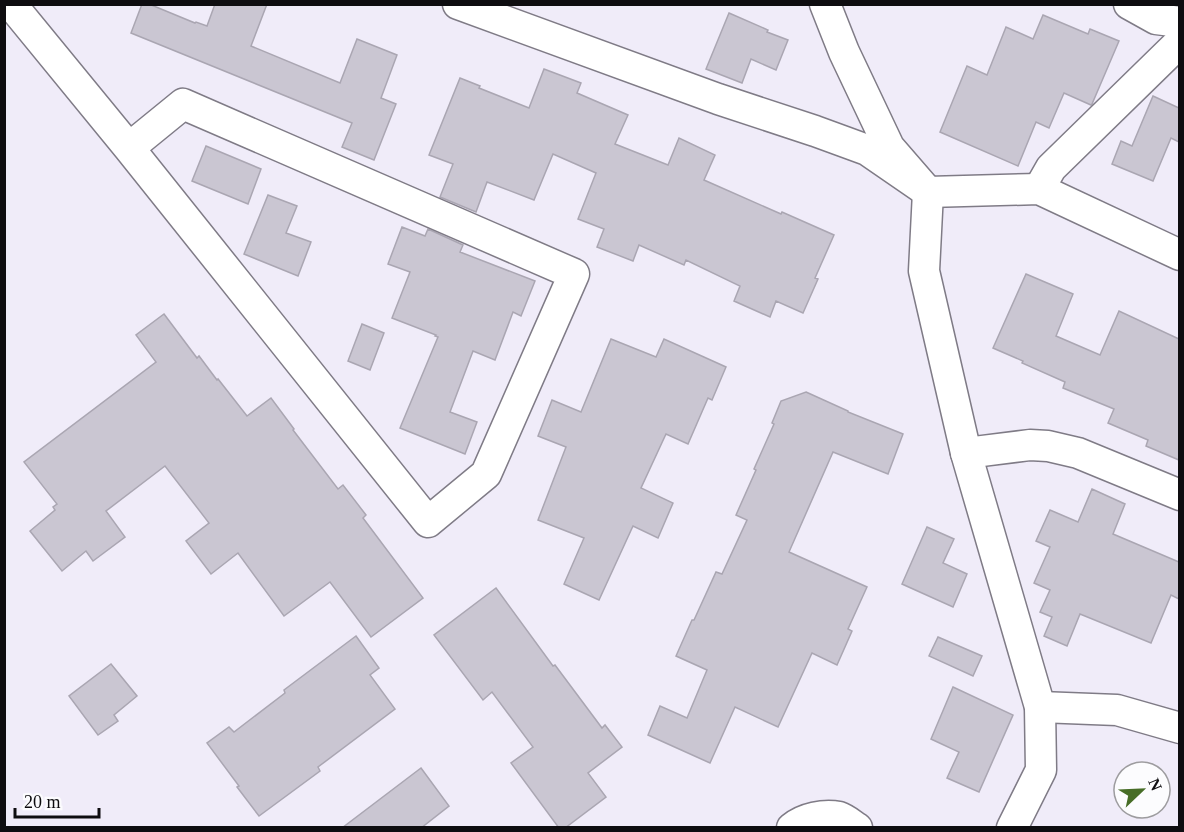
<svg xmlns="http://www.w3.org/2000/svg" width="1184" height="832" font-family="Georgia,serif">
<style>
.building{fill:#cac6d2;stroke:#aaa6b2;stroke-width:1.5}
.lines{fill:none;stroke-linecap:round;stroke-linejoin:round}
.minor-casing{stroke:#7f7b86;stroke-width:33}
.minor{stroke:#fff;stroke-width:30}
</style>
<rect width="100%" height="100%" fill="#f0ecf9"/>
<g class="building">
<polygon points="142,4 149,4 195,23 196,22 207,26 215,4 267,4 251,46 340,83 357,39 397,55 381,98 396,104 374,160 342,147 352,123 131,33"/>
<polygon points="729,13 768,30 767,32 788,40 776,70 751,59 742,83 706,69"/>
<polygon points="1043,15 1088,34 1090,29 1119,41 1092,104 1091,105 1064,93 1049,128 1036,122 1018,166 940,132 967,66 987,75 1006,27 1033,39"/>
<polygon points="544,69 581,83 577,93 628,115 615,144 668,165 679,138 715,155 704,180 781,214 782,212 834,235 815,278 818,279 803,313 776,301 770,317 734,301 740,286 686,260 684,265 639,245 633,261 597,247 604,229 578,219 596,173 553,154 534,200 487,182 476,212 440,197 453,164 429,155 460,78 480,86 479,88 529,108"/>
<polygon points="1153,96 1179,108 1179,142 1171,138 1153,181 1112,164 1121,141 1132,146"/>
<polygon points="206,146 261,169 248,204 192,181"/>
<polygon points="268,195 297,206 286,233 311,242 298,276 244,254"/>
<polygon points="402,227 425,236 428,229 463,245 460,252 535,281 521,316 513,312 495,360 473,351 450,412 477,422 465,454 400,428 438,337 435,336 436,335 392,318 410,272 388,264"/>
<polygon points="1026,274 1073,294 1056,336 1100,355 1119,311 1179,339 1179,460 1146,446 1148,440 1108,423 1114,409 1063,388 1065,382 1022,363 1023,361 993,348"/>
<polygon points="164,314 197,358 199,356 217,380 218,379 247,416 271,398 294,429 293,430 338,489 343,485 366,515 363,518 423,598 371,637 330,582 284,616 238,553 211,574 186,541 209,523 165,466 106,511 125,537 93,561 86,551 62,571 30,531 55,510 53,507 57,504 24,462 156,362 136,335"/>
<polygon points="362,324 384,333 370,370 348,361"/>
<polygon points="611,339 656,357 664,339 726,367 712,400 708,398 688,444 666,434 641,488 673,503 658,538 633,526 599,600 564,584 584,538 538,520 566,447 538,436 552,400 581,412"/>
<polygon points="806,392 848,411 848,412 903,434 888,474 833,452 789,552 867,587 848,629 852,631 837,665 812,653 778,727 735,707 710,763 648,735 660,706 687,718 707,670 676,656 692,620 694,620 716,572 722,574 747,520 736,515 756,470 754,469 774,424 772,423 781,401"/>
<polygon points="1092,489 1125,504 1113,534 1179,562 1179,599 1171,595 1151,643 1080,614 1067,646 1044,636 1052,617 1040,612 1050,590 1034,583 1050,547 1036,541 1050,510 1078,522"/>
<polygon points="927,527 954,539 943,563 967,574 953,607 902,584"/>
<polygon points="496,588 553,666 555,665 602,728 605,725 622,747 588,773 606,797 565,828 559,828 511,763 533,747 492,692 483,700 434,635"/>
<polygon points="356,636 379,668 370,675 395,709 318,767 320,771 259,816 237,787 239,786 207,743 229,727 234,732 285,693 284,690"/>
<polygon points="938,637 982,656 973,676 929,656"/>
<polygon points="111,664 137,696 114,715 118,721 98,735 69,696"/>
<polygon points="953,687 1013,715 979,792 947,778 959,752 931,739"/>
<polygon points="421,768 449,806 421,828 342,828"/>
</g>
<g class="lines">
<defs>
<g id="minor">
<polyline points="11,4 129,148 428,522 486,474 574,274 183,104 129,148"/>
<polyline points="458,4 718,99 815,131 867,150 928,192 1039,189 1180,255"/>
<polyline points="825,4 844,52 889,147 928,192 924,271 966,453 1040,707 1041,770 1012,828"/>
<polyline points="1129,4 1156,19 1180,22"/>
<polyline points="1039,189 1051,168 1180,42"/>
<polyline points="966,453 1030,445 1048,446 1078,453 1180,495"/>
<polyline points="1040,707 1117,710 1180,728"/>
<path d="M792 828C804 818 824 814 839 817 845 819 851 824 857 828"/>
</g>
</defs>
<use href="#minor" class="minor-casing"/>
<use href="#minor" class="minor"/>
</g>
<rect width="1184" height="832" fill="none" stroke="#0e0d10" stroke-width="12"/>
<g transform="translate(1142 790) rotate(67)"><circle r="28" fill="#fcfcfe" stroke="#9d9c9f" stroke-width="1.5"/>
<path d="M0-4.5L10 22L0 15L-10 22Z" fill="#476d27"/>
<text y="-9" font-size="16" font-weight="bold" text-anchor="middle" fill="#0e0d10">N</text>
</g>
<path d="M15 808v9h84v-9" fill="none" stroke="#0e0d10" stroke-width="3"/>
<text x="24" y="808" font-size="18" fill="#0e0d10" stroke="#fcfcfe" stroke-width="4.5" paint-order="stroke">20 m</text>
</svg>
